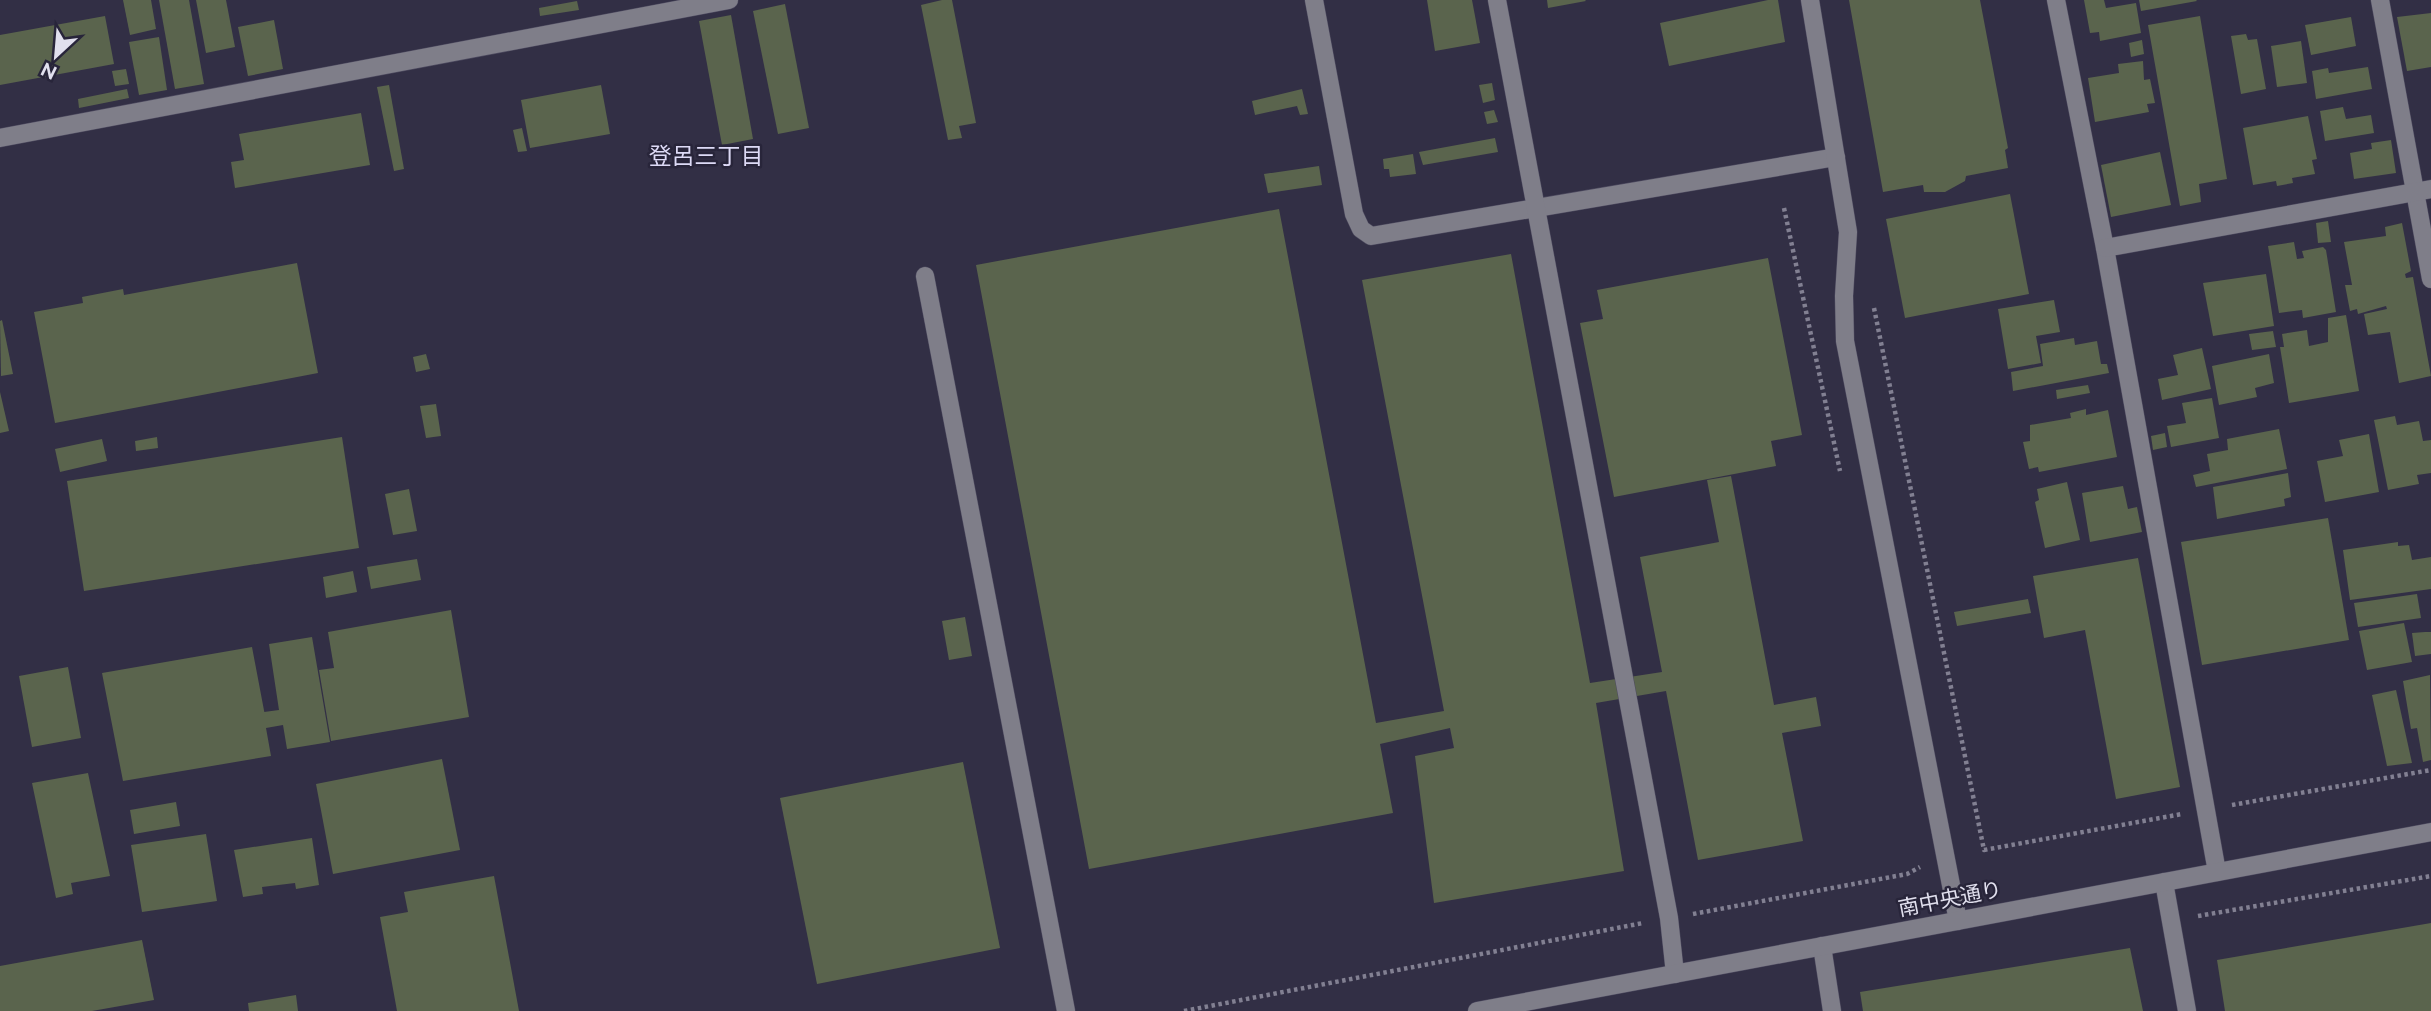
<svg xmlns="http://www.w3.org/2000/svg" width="2431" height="1011" font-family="Raleway,'Noto Sans JP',sans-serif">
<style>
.building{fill:#5a644d}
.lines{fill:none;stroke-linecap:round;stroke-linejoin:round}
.minor-casing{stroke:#4e4b60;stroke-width:19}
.path{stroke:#828092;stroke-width:4.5;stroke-dasharray:3.5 3.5;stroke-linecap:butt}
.minor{stroke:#7f7e89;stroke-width:18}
.labels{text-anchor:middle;stroke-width:5;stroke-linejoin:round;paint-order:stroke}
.street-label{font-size:21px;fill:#e1e0ee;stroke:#28253a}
.neighbourhood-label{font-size:23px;fill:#dddaf6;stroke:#28253a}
</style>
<rect width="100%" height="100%" fill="#322f45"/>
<g class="building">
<polygon points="123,0 151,0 156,29 130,35"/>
<polygon points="159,0 189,0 204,84 175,89"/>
<polygon points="196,0 226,0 235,47 206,53"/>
<polygon points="942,0 952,0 976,123 959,126 962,138 948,140 921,5"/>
<polygon points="1427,0 1472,0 1480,43 1435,51"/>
<polygon points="1547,0 1585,0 1586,1 1548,8"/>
<polygon points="1768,0 1778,0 1785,42 1669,66 1660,23"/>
<polygon points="1849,0 1980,0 2008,148 2005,150 2008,168 1966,176 1965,181 1945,192 1924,192 1923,185 1883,192"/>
<polygon points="2084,0 2104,0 2106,8 2136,3 2141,33 2100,41 2099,32 2090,33"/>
<polygon points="2139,0 2196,0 2197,1 2141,11"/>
<polygon points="577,1 579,10 540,16 539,8"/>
<polygon points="785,4 809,128 778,134 753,11"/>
<polygon points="2431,13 2431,67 2407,71 2397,17"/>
<polygon points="731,15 753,139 722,145 699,21"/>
<polygon points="105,16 114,64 0,85 0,35"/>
<polygon points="2200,16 2227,179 2199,184 2201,202 2180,206 2148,25"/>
<polygon points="2351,17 2356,46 2311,55 2305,25"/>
<polygon points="274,20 283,69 248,76 238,27"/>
<polygon points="2246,34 2248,40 2257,39 2266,89 2241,94 2231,36"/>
<polygon points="159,37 167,90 139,95 129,42"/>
<polygon points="2142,40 2144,54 2131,57 2129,43"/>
<polygon points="2301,41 2307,83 2277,87 2271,46"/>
<polygon points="2143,61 2144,80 2150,79 2155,103 2147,104 2149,112 2095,122 2088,78 2119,73 2118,64"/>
<polygon points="2368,67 2372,89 2316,99 2312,71 2328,68 2329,73"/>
<polygon points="126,69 129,84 115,86 112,71"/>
<polygon points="1492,83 1495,100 1483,103 1479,85"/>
<polygon points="389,85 404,169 394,171 377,87"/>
<polygon points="601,85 610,134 530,148 521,100"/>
<polygon points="127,89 129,98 79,108 78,99"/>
<polygon points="1302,89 1308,114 1300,115 1297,106 1255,115 1252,101"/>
<polygon points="2343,107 2346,119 2371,115 2374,133 2325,141 2320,111"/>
<polygon points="1494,110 1498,122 1487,124 1484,112"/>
<polygon points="361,113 370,165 235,188 231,162 244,160 239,134"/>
<polygon points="2308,116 2317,159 2312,160 2315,174 2292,178 2293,183 2277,186 2276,181 2253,185 2243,128"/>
<polygon points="522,128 527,151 518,152 513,130"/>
<polygon points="1495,138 1498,152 1423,165 1419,152"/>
<polygon points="2391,140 2396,173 2354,179 2350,153 2372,149 2371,143"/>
<polygon points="2160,152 2171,205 2111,217 2101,165"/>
<polygon points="1413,154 1416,174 1390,177 1389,169 1384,169 1383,159"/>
<polygon points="1319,166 1322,185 1268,193 1264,174"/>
<polygon points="2010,194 2029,294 1905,318 1886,219"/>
<polygon points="1279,209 1376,723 1444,711 1362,280 1511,254 1590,683 1662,672 1640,557 1719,542 1707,480 1731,476 1774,705 1816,697 1821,726 1782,733 1803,841 1698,860 1666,691 1596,703 1624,871 1434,903 1415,756 1454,748 1450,728 1380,744 1393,813 1089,869 976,265"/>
<polygon points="2328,221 2331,242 2318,243 2316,223"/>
<polygon points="2402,223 2411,271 2405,274 2406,278 2413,277 2431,376 2399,383 2390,332 2368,335 2364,314 2387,309 2386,306 2358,314 2357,309 2350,311 2345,285 2352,285 2344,242 2386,236 2385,227"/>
<polygon points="2294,242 2297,259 2304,258 2302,251 2323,247 2326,250 2336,312 2303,318 2302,310 2279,313 2268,246"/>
<polygon points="1768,258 1802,435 1771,441 1776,466 1614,497 1580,323 1603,319 1597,290"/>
<polygon points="297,263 318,373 55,423 34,312 83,303 82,297 123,289 124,295"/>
<polygon points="2266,274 2274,326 2213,336 2203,283"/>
<polygon points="2054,300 2060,332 2036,336 2041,363 2008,369 1998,309"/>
<polygon points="2346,315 2359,391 2289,403 2280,347 2284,347 2282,334 2307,330 2309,346 2328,342 2328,318"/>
<polygon points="2,320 13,374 1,376 0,321"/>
<polygon points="2273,331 2276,347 2252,350 2249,334"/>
<polygon points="2074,338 2075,345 2097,341 2101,364 2107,364 2109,373 2013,391 2011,372 2043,366 2040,344"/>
<polygon points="2202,348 2211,389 2162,400 2158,379 2178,375 2173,355"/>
<polygon points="426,354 430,369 416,372 413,357"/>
<polygon points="2269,354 2274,383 2255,388 2257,397 2219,405 2212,366"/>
<polygon points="2088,385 2090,393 2057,399 2056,390"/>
<polygon points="0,392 9,431 0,433"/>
<polygon points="2212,398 2219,438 2171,447 2167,426 2186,423 2182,403"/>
<polygon points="436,404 441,436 426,438 420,406"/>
<polygon points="2086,409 2086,415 2108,410 2117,457 2039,472 2038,467 2029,469 2023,442 2030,441 2030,425 2071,418 2070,413"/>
<polygon points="2395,416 2397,425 2419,421 2423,441 2431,440 2431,473 2417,475 2419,484 2388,490 2374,420"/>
<polygon points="2279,429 2287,469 2196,487 2193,475 2210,471 2207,454 2228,450 2227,439"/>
<polygon points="2165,433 2167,447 2153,450 2151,436"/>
<polygon points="2369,434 2379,492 2325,502 2317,461 2343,456 2339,440"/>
<polygon points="157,437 158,448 136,451 135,441"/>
<polygon points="342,437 359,548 84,591 67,481"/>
<polygon points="102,439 107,461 60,472 55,449"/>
<polygon points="2288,473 2291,497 2284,499 2285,506 2217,519 2213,487"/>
<polygon points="2067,482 2080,540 2045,548 2035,502 2039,500 2037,489"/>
<polygon points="2123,486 2128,509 2137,507 2142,532 2090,542 2082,493"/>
<polygon points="409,489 417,531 393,535 385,494"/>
<polygon points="2328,518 2349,640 2202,665 2181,542"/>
<polygon points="2398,542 2398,546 2409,545 2412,560 2431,557 2431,589 2350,600 2343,550"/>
<polygon points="2138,558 2180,787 2116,799 2085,630 2044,638 2033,576"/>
<polygon points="417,559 421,580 371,589 367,567"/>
<polygon points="353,571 357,592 326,598 323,577"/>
<polygon points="2417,594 2421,618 2358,627 2354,603"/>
<polygon points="2028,599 2031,613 1957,626 1954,612"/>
<polygon points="451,610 469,717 331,741 319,670 334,668 328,632"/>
<polygon points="965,617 972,656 949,660 942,621"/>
<polygon points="2404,623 2412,662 2367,670 2359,631"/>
<polygon points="2425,632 2431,632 2431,654 2415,656 2412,633"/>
<polygon points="312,637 330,742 287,749 283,725 266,728 271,756 123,781 102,673 252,647 266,721 264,712 279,710 269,644"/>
<polygon points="68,667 81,738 32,747 19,676"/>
<polygon points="2430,675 2431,760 2423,762 2417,728 2411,729 2403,681"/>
<polygon points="2396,690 2412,763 2387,766 2372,695"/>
<polygon points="442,759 460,850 333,874 316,784"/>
<polygon points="963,762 1000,948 817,984 780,798"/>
<polygon points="88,773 110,876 71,883 73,894 56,898 32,783"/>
<polygon points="176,802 180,826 134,834 130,810"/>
<polygon points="206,834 217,901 142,912 131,845"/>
<polygon points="312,838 319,885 296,889 295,883 262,887 263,894 243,897 234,850"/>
<polygon points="494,876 519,1011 397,1011 380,917 408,912 404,892"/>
<polygon points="2431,923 2431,1011 2225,1011 2217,960"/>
<polygon points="142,940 154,1000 92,1011 0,1011 0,966"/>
<polygon points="2130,948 2143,1011 1863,1011 1860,992"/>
<polygon points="296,995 298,1011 249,1011 248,1003"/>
</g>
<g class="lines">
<defs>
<g id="minor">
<polyline points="1314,0 1354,214 1361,229 1371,236 1836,157"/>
<polyline points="1497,0 1669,918 1675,974"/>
<polyline points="1810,0 1848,232 1844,296 1845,341 1958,921"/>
<polyline points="2056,0 2105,248 2217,872"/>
<polyline points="2380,0 2431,279"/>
<polyline points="0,138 729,0"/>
<polyline points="2105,248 2431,189"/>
<polyline points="925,276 1066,1011"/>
<polyline points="2164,882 2187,1011"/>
<polyline points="1822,946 1832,1011"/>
<polyline points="1477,1011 2431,832"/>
</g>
</defs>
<use href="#minor" class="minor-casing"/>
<g class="path">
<polyline points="1784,208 1840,471"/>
<polyline points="1874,308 1984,850 2182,814"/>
<polyline points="2232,805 2431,770"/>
<polyline points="1693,914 1907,874 1920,867"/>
<polyline points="2198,916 2431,876"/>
<polyline points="1184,1011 1643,923"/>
</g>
<use href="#minor" class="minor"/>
</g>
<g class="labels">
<g class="street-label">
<text transform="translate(1950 899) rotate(-11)" y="7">南中央通り</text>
</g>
<g class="neighbourhood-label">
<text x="706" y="164">登呂三丁目</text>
</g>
</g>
<g transform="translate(56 56) rotate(206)" stroke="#28253a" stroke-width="5" paint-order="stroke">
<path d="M0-5L12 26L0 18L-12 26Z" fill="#e1e0ee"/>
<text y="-10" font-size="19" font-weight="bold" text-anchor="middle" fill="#e1e0ee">N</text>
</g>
</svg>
